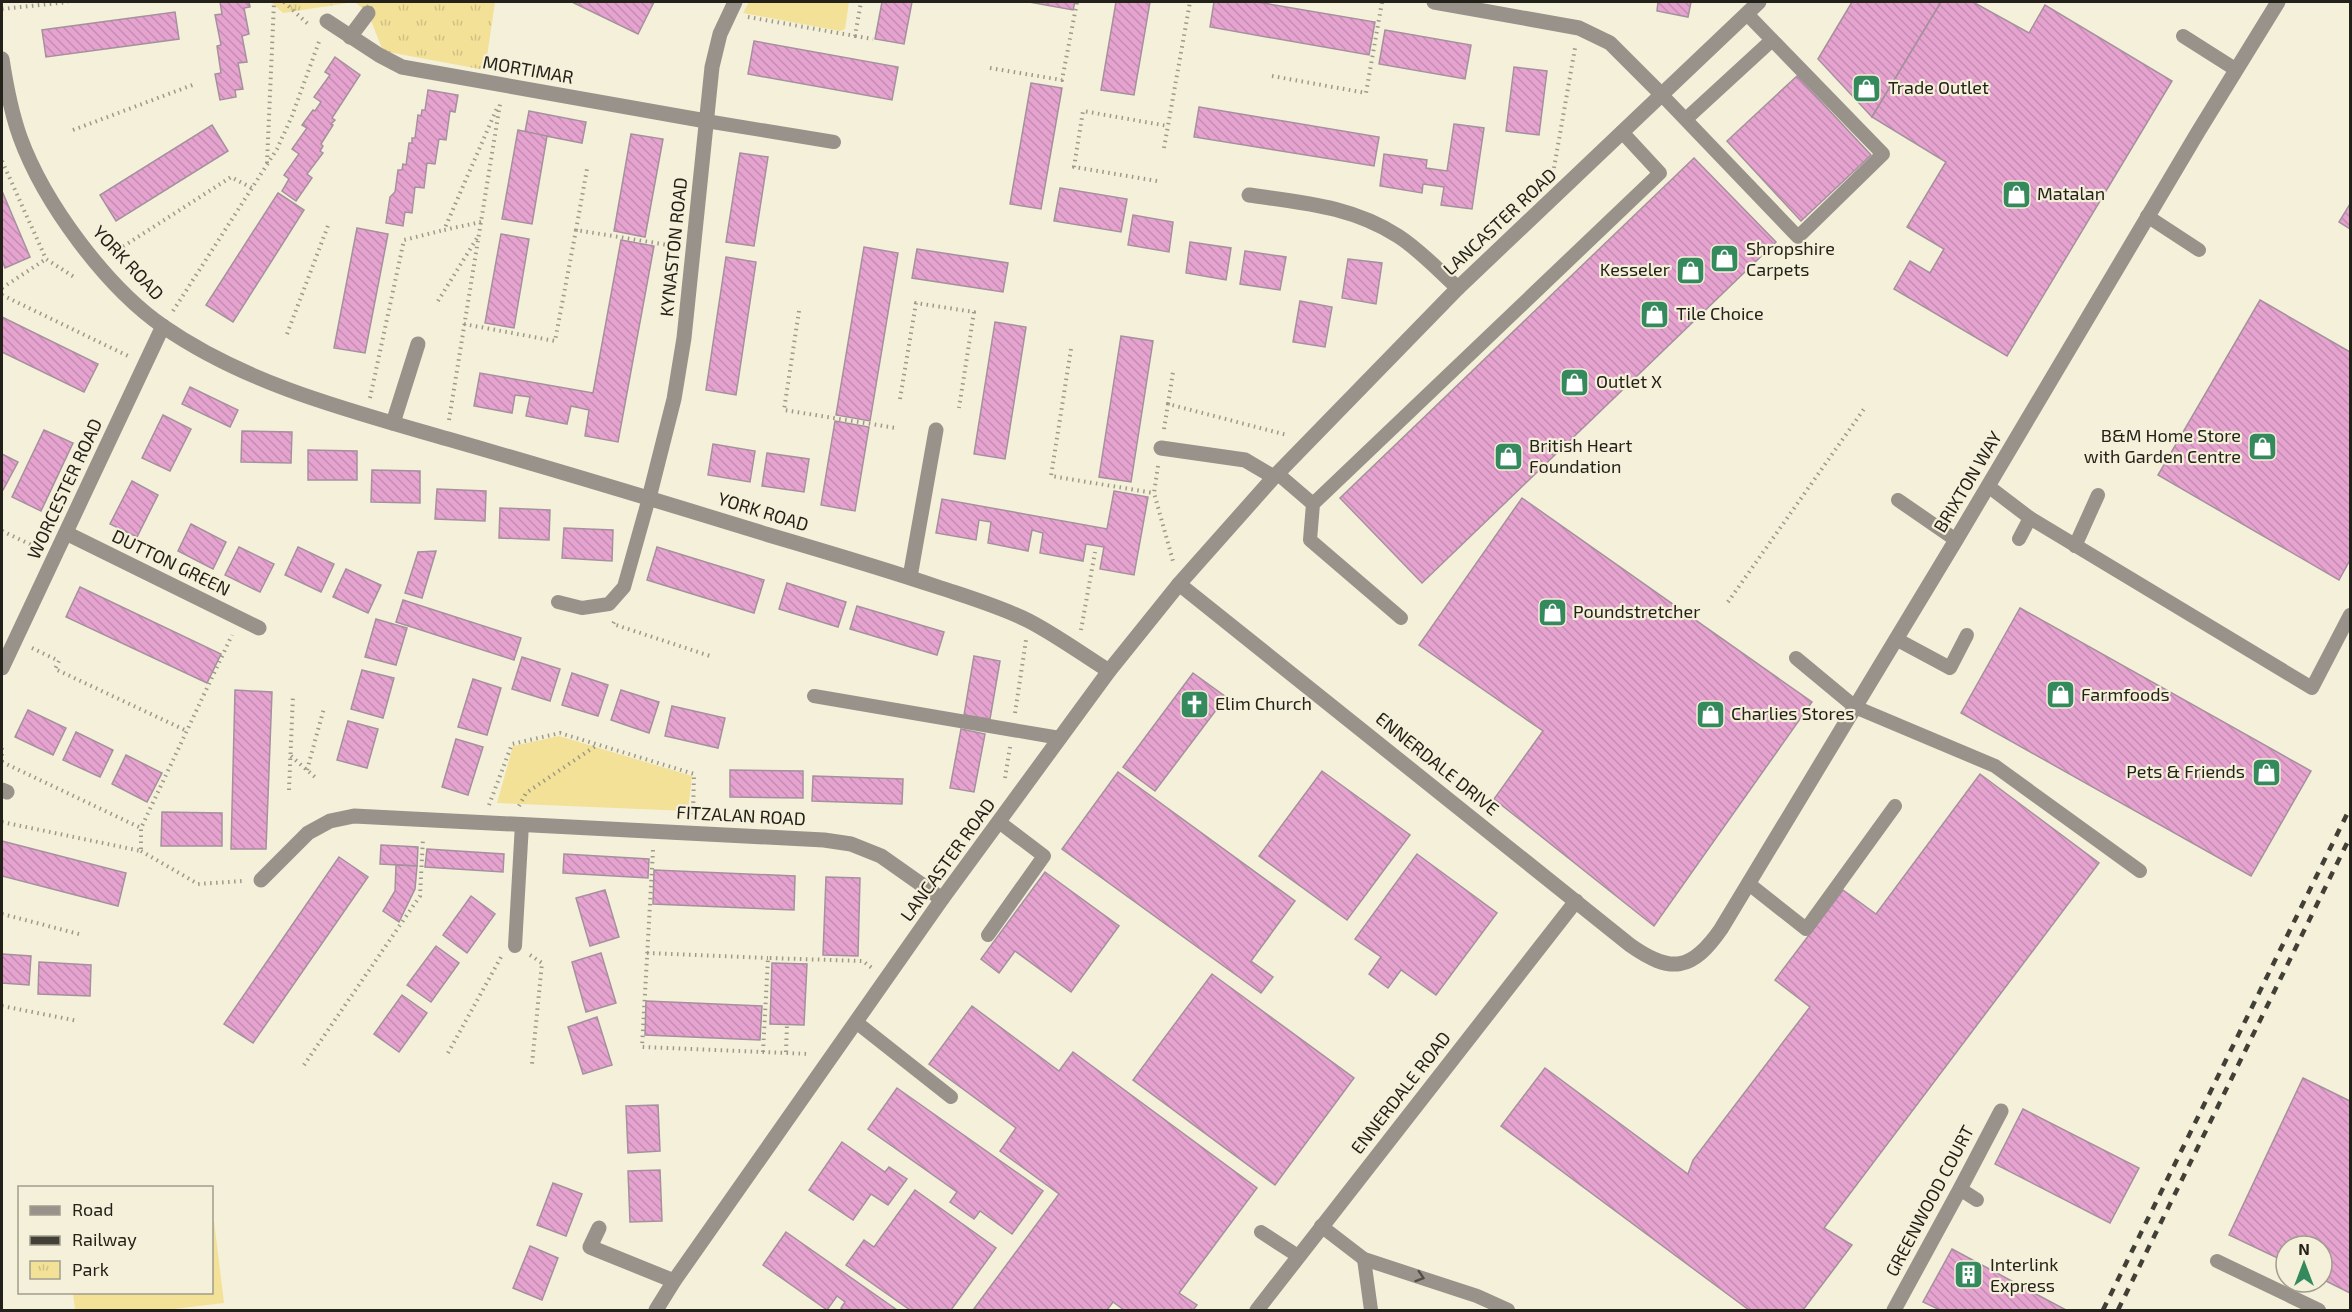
<svg xmlns="http://www.w3.org/2000/svg" width="2352" height="1312" font-family="'Exo 2',sans-serif">
<style>
.grass{fill:#f2e197}
.park{fill:url(#park-tufts)}
.building{fill:url(#building-back-hatch);stroke:#a5919d;stroke-width:1.5}
.lines{fill:none;stroke-linecap:round;stroke-linejoin:round}
.path{stroke:#9d9a8a;stroke-width:4;stroke-dasharray:1.5 4.5;stroke-linecap:butt}
.service{stroke:#98928a;stroke-width:14}
.minor{stroke:#98928a;stroke-width:15}
.tertiary{stroke:#98928a;stroke-width:15}
.rail{stroke:#424036;stroke-width:4.5;stroke-dasharray:8 8;stroke-linecap:butt}
.oneway{stroke:#524e46}
.labels{text-anchor:middle;stroke-width:4.5;stroke-linejoin:round;paint-order:stroke}
.street-label{font-size:18px;fill:#232119;stroke:#f4f0da}
.poi-label{font-size:18px;fill:#232119;stroke:#f4f0da;text-anchor:start}
</style>
<defs>
<pattern id="park-tufts" width="24" height="20" patternUnits="userSpaceOnUse" patternTransform="scale(1.5)"><rect width="24" height="20" fill="#f2e197"/><path d="M3 7l-1-3M5 7V3M7 7l1-3M15 17l-1-3M17 17v-4M19 17l1-3" fill="none" stroke="#cfc182"/></pattern>
<pattern id="building-back-hatch" width="6" height="6" patternUnits="userSpaceOnUse" patternTransform="scale(1.5)"><rect width="6" height="6" fill="#e6a3cf"/><path d="M-1 5l2 2M0 0l6 6M5-1l2 2" fill="none" stroke="#c58cb1"/></pattern>
</defs>
<rect width="100%" height="100%" fill="#f4f0da"/>
<g class="grass">
<polygon points="749,2 849,2 845,29 840,31 743,13"/>
<polygon points="559,736 692,776 688,811 497,803 513,746"/>
<polygon points="212,1221 214,1221 224,1303 165,1310 75,1310 73,1293 212,1292"/>
</g>
<g class="park">
<polygon points="271,2 354,2 283,13"/>
<polygon points="355,2 495,2 485,70 383,51 368,13"/>
</g>
<g class="building">
<polygon points="220,2 249,2 250,7 244,8 249,34 242,36 247,62 238,63 243,89 235,90 236,97 220,100 215,74 221,73 217,46 221,45 215,15 222,14"/>
<polygon points="572,2 654,2 638,34"/>
<polygon points="882,2 912,2 904,44 875,39"/>
<polygon points="1029,2 1075,2 1073,10"/>
<polygon points="1116,2 1150,2 1134,95 1101,90"/>
<polygon points="1214,2 1257,2 1375,22 1369,55 1210,27"/>
<polygon points="1658,2 1691,2 1688,17 1657,11"/>
<polygon points="1852,2 1941,2 1872,117 1818,59"/>
<polygon points="1941,2 1973,2 2029,33 2045,5 2172,81 2007,356 1894,289 1910,261 1930,273 1944,249 1907,227 1946,162 1872,117"/>
<polygon points="175,12 179,39 46,57 42,30"/>
<polygon points="1385,30 1471,45 1465,79 1379,64"/>
<polygon points="754,41 898,67 892,100 748,74"/>
<polygon points="335,57 360,75 332,118 335,120 331,124 333,125 321,144 323,146 320,151 323,153 307,174 312,178 296,201 282,191 289,179 284,175 299,154 292,149 307,128 302,125 313,110 315,111 321,102 314,97 330,75 325,72"/>
<polygon points="1514,67 1547,71 1539,135 1506,131"/>
<polygon points="1797,76 1871,155 1801,221 1727,141"/>
<polygon points="1031,83 1062,88 1041,209 1010,204"/>
<polygon points="428,90 458,95 455,112 450,111 446,140 439,139 435,164 427,163 424,188 415,187 412,213 405,212 403,226 386,223 390,197 395,192 398,170 402,170 403,164 406,165 409,143 412,143 412,138 415,138 418,115 421,116 422,110 425,110"/>
<polygon points="1199,107 1379,137 1374,166 1194,137"/>
<polygon points="529,111 586,122 582,143 525,132"/>
<polygon points="1454,124 1484,128 1472,209 1441,205 1444,187 1423,184 1422,193 1380,186 1384,154 1427,160 1426,168 1447,171"/>
<polygon points="212,125 228,151 116,221 100,195"/>
<polygon points="518,130 547,136 532,224 502,219"/>
<polygon points="631,134 663,139 645,237 614,231"/>
<polygon points="740,153 768,157 754,246 726,242"/>
<polygon points="1694,158 1776,242 1422,583 1340,498"/>
<polygon points="1060,188 1127,199 1121,232 1054,221"/>
<polygon points="2,191 30,257 5,268 2,260"/>
<polygon points="278,193 304,210 233,322 206,305"/>
<polygon points="2350,204 2350,229 2339,222"/>
<polygon points="1133,215 1173,222 1169,252 1128,245"/>
<polygon points="357,228 388,234 365,353 334,348"/>
<polygon points="501,234 529,239 514,328 485,323"/>
<polygon points="621,240 654,246 618,442 585,436 589,410 571,406 567,424 526,416 530,397 515,395 512,413 474,406 480,373 593,393"/>
<polygon points="1190,242 1231,248 1226,280 1186,273"/>
<polygon points="864,247 898,253 870,421 836,415"/>
<polygon points="917,249 1008,263 1003,292 912,278"/>
<polygon points="1245,251 1286,257 1280,290 1240,284"/>
<polygon points="726,257 756,262 736,395 706,390"/>
<polygon points="1348,259 1382,263 1376,304 1342,298"/>
<polygon points="2260,300 2350,352 2350,560 2339,580 2158,475"/>
<polygon points="1300,301 1332,307 1325,347 1293,342"/>
<polygon points="2,317 98,364 84,392 2,352"/>
<polygon points="995,322 1026,327 1005,459 974,454"/>
<polygon points="1121,336 1153,341 1131,482 1099,477"/>
<polygon points="190,387 238,410 230,427 182,404"/>
<polygon points="163,415 191,429 170,471 142,458"/>
<polygon points="835,421 869,427 855,511 821,505"/>
<polygon points="44,430 73,443 41,511 12,497"/>
<polygon points="242,431 292,432 291,463 241,462"/>
<polygon points="713,444 755,451 750,482 708,475"/>
<polygon points="308,450 357,451 357,480 308,480"/>
<polygon points="767,453 809,459 804,492 762,486"/>
<polygon points="2,454 18,462 3,490 2,490"/>
<polygon points="372,470 420,471 420,503 371,502"/>
<polygon points="132,481 158,495 137,537 110,524"/>
<polygon points="437,489 486,491 485,521 435,519"/>
<polygon points="1114,491 1148,497 1134,575 1100,569 1104,547 1086,544 1083,561 1040,553 1043,533 1032,530 1028,551 988,543 991,522 979,520 976,540 936,533 942,499 1107,529"/>
<polygon points="1522,498 1812,702 1654,926 1494,799 1543,731 1419,645"/>
<polygon points="500,508 550,510 549,540 499,538"/>
<polygon points="191,524 226,542 213,569 178,551"/>
<polygon points="564,528 613,530 612,561 562,558"/>
<polygon points="239,547 274,564 260,592 225,575"/>
<polygon points="298,547 334,564 321,592 285,575"/>
<polygon points="657,547 764,580 754,613 647,580"/>
<polygon points="436,551 422,598 405,593 418,552"/>
<polygon points="346,569 381,585 368,613 333,597"/>
<polygon points="787,583 846,602 838,627 779,609"/>
<polygon points="80,587 221,654 207,683 66,617"/>
<polygon points="403,600 521,638 514,660 396,622"/>
<polygon points="857,606 944,632 937,655 850,629"/>
<polygon points="2020,608 2311,771 2251,876 1961,713"/>
<polygon points="376,619 407,628 396,665 365,657"/>
<polygon points="974,656 1000,661 990,719 964,715"/>
<polygon points="522,657 560,669 550,701 512,689"/>
<polygon points="362,670 394,678 383,718 351,709"/>
<polygon points="572,673 608,685 598,716 562,705"/>
<polygon points="1193,673 1226,697 1155,791 1123,767"/>
<polygon points="473,679 501,688 487,735 458,727"/>
<polygon points="235,690 272,692 266,849 231,849"/>
<polygon points="621,690 659,702 649,733 611,720"/>
<polygon points="672,706 725,718 718,748 665,736"/>
<polygon points="28,710 66,728 53,755 15,737"/>
<polygon points="348,721 378,729 367,768 337,760"/>
<polygon points="961,729 985,734 974,792 950,788"/>
<polygon points="76,732 113,750 100,777 63,760"/>
<polygon points="456,739 483,747 468,795 442,787"/>
<polygon points="126,755 162,773 147,802 112,784"/>
<polygon points="730,770 803,771 803,798 730,797"/>
<polygon points="1322,771 1410,835 1347,920 1259,856"/>
<polygon points="1118,772 1295,901 1251,961 1273,977 1261,993 1062,849"/>
<polygon points="1980,774 2099,863 1824,1228 1852,1245 1803,1310 1749,1310 1501,1126 1545,1068 1688,1174 1693,1160 1810,1007 1775,980 1843,890 1876,914"/>
<polygon points="813,776 903,779 902,804 812,801"/>
<polygon points="162,812 222,813 222,846 161,846"/>
<polygon points="2,841 126,873 118,906 2,876"/>
<polygon points="381,845 418,847 417,866 380,864"/>
<polygon points="427,849 504,854 503,872 425,867"/>
<polygon points="564,854 649,859 648,878 563,873"/>
<polygon points="1417,854 1497,913 1436,995 1401,970 1388,988 1369,974 1381,957 1355,939"/>
<polygon points="339,857 368,877 253,1043 224,1024"/>
<polygon points="396,865 417,866 415,889 399,922 383,911 395,891"/>
<polygon points="654,870 795,876 794,910 653,904"/>
<polygon points="1045,872 1119,926 1071,992 1015,951 999,973 981,959"/>
<polygon points="826,877 860,878 858,956 823,955"/>
<polygon points="605,890 619,937 590,946 576,898"/>
<polygon points="471,896 495,914 467,953 443,935"/>
<polygon points="436,946 459,963 431,1002 407,985"/>
<polygon points="601,953 616,1003 586,1012 572,962"/>
<polygon points="2,954 31,956 29,985 2,983"/>
<polygon points="39,962 91,965 90,996 38,994"/>
<polygon points="772,963 807,964 804,1025 770,1024"/>
<polygon points="1212,974 1354,1078 1275,1185 1133,1080"/>
<polygon points="402,995 427,1013 399,1052 374,1034"/>
<polygon points="646,1001 762,1006 760,1040 645,1035"/>
<polygon points="972,1006 1059,1071 1073,1052 1257,1188 1179,1293 1197,1305 1193,1310 1124,1310 1113,1302 1107,1310 973,1310 1059,1194 1000,1151 1016,1128 929,1064"/>
<polygon points="597,1017 612,1065 583,1074 568,1027"/>
<polygon points="2303,1078 2350,1101 2350,1293 2322,1279 2322,1246 2286,1246 2286,1262 2229,1235"/>
<polygon points="897,1088 1043,1191 1012,1234 980,1211 974,1219 950,1202 957,1192 868,1129"/>
<polygon points="658,1105 660,1151 628,1153 626,1106"/>
<polygon points="2023,1109 2139,1168 2110,1223 1995,1164"/>
<polygon points="842,1142 885,1172 889,1167 907,1179 888,1205 871,1194 853,1220 809,1190"/>
<polygon points="660,1170 662,1221 630,1222 628,1171"/>
<polygon points="553,1183 582,1194 566,1236 537,1225"/>
<polygon points="915,1190 996,1248 951,1310 910,1310 846,1265 864,1240 874,1247"/>
<polygon points="786,1232 897,1310 844,1310 841,1308 845,1302 837,1296 827,1310 763,1265"/>
<polygon points="530,1246 558,1258 542,1300 513,1288"/>
<polygon points="1952,1249 2066,1310 1940,1310 1923,1302"/>
</g>
<g class="lines">
<g class="path">
<polyline points="284,2 308,24"/>
<polyline points="2,9 68,2"/>
<polyline points="748,17 855,36 861,2"/>
<polyline points="855,36 873,39"/>
<polyline points="990,68 1062,80 1077,2"/>
<polyline points="1272,76 1366,93 1382,2"/>
<polyline points="73,130 195,84"/>
<polyline points="1164,148 1190,2"/>
<polyline points="2,161 46,259 74,277"/>
<polyline points="267,163 274,2"/>
<polyline points="1554,168 1575,48"/>
<polyline points="1157,181 1074,167 1083,111 1168,126"/>
<polyline points="481,222 444,230 497,108"/>
<polyline points="576,230 587,169"/>
<polyline points="113,253 231,177 252,188"/>
<polyline points="2,288 46,259"/>
<polyline points="2,295 128,356"/>
<polyline points="438,301 477,238"/>
<polyline points="173,311 277,149 292,116 320,39"/>
<polyline points="799,311 784,410 896,428"/>
<polyline points="464,324 555,341 576,230 674,246"/>
<polyline points="287,334 329,223"/>
<polyline points="1071,349 1051,476 1154,493"/>
<polyline points="370,398 404,240 444,230"/>
<polyline points="900,399 916,303 974,312 959,408"/>
<polyline points="1168,404 1173,372"/>
<polyline points="449,420 500,104"/>
<polyline points="1164,429 1168,404 1287,435"/>
<polyline points="1158,466 1154,493 1173,561"/>
<polyline points="2,531 38,548"/>
<polyline points="1728,602 1864,409"/>
<polyline points="614,622 613,624 713,657"/>
<polyline points="1081,630 1095,552"/>
<polyline points="32,648 59,661 55,669 187,731"/>
<polyline points="1015,713 1026,640"/>
<polyline points="2,748 2,762"/>
<polyline points="291,756 316,778"/>
<polyline points="2,762 141,828"/>
<polyline points="307,770 324,708"/>
<polyline points="1005,778 1010,747"/>
<polyline points="289,790 293,695"/>
<polyline points="489,805 512,744 560,733 694,774 693,814"/>
<polyline points="519,806 526,793 597,745"/>
<polyline points="2,822 141,851 141,828 232,635"/>
<polyline points="653,850 642,1047 809,1054"/>
<polyline points="141,851 198,884 243,881"/>
<polyline points="2,914 79,934"/>
<polyline points="647,953 768,958"/>
<polyline points="530,955 542,963 532,1064"/>
<polyline points="2,1006 78,1021"/>
<polyline points="763,1052 768,958 863,961 872,968"/>
<polyline points="786,1052 787,1024"/>
<polyline points="448,1053 501,957"/>
<polyline points="304,1065 420,896 423,838"/>
</g>
<g class="service">
<polyline points="2183,36 2235,69"/>
<polyline points="1661,94 1798,237 1883,154 1747,14"/>
<polyline points="1686,119 1772,40"/>
<polyline points="706,121 834,142"/>
<polyline points="2147,216 2199,250"/>
<polyline points="1278,474 1313,504"/>
<polyline points="1988,486 2030,518 2312,688 2350,615"/>
<polyline points="1898,500 1956,540"/>
<polyline points="2019,539 2030,518"/>
<polyline points="2075,546 2098,495"/>
<polyline points="558,602 582,608 609,604 624,587 649,498"/>
<polyline points="1401,618 1310,540 1313,504 1660,173 1622,132"/>
<polyline points="1896,639 1950,668 1967,635"/>
<polyline points="1796,658 1855,707 1995,766 2140,871"/>
<polyline points="814,696 1060,738"/>
<polyline points="1749,884 1806,929 1895,806"/>
<polyline points="988,935 1044,856 999,822"/>
<polyline points="515,946 522,824"/>
<polyline points="856,1022 951,1097"/>
<polyline points="1960,1189 1977,1200"/>
<polyline points="1321,1226 1364,1259 1477,1296 1508,1310"/>
<polyline points="1261,1232 1298,1256"/>
<polyline points="1364,1259 1371,1310"/>
<polyline points="2217,1261 2319,1310"/>
</g>
<g class="minor">
<polyline points="1434,2 1579,28 1610,43 1661,94"/>
<polyline points="327,21 379,55 402,67 706,121"/>
<polyline points="350,37 368,13"/>
<path d="M2 59C6 85 11 112 20 137 44 203 106 287 164 327 248 385 351 411 448 439 556 470 662 502 769 535 827 552 884 569 941 588 971 598 1001 607 1029 621 1056 635 1082 654 1109 671"/>
<path d="M1249 195C1303 203 1351 206 1398 236 1420 250 1439 271 1458 288"/>
<polyline points="393,423 418,344"/>
<polyline points="1161,448 1245,460 1274,477"/>
<polyline points="649,498 674,399 684,338 712,67 720,34 735,2"/>
<polyline points="66,533 259,628"/>
<polyline points="910,577 936,430"/>
<path d="M1179 584 1630 945C1671 974 1692 971 1721 929L1956 540 2198 132 2278 2"/>
<polyline points="2,668 163,326"/>
<polyline points="2,790 7,792"/>
<polyline points="261,880 308,833 330,821 354,816 824,840 851,844 881,856 942,899"/>
<polyline points="599,1228 590,1247 674,1281"/>
<polyline points="1257,1310 1576,901"/>
<polyline points="1894,1310 1960,1189 2001,1111"/>
</g>
<polyline class="tertiary" points="656,1310 674,1281 942,899 1109,671 1179,584 1274,477 1458,288 1759,2"/>
<g class="rail">
<polyline points="2103,1310 2350,808"/>
<polyline points="2118,1310 2350,837"/>
</g>
</g>
<defs><path id="oneway-chevron" d="M-2-3.5L2.5 0L-2 3.5" fill="none" stroke-width="1.6" stroke-linecap="round" stroke-linejoin="round" transform="scale(1.5)"/></defs>
<use class="oneway" href="#oneway-chevron" transform="translate(1420 1277) rotate(18)"/>
<defs>
<symbol id="shop-square" viewBox="-11 -11 22 22"><rect x="-9" y="-9" width="18" height="18" rx="4" fill="#358a5d" stroke="#f4f0da"/><path d="M-5-2.5h2.3a2.7 3.5 0 0 1 5.4 0H5L5.5 6h-11ZM-1.5-2.5h3a1.5 2.3 0 0 0-3 0Z" fill="#fff"/></symbol>
<symbol id="church-square" viewBox="-11 -11 22 22"><rect x="-9" y="-9" width="18" height="18" rx="4" fill="#358a5d" stroke="#f4f0da"/><path d="M-1.2-6h2.4v3.5h3.3v2.4h-3.3V6h-2.4V-.1h-3.3v-2.4h3.3Z" fill="#fff"/></symbol>
<symbol id="building-square" viewBox="-11 -11 22 22"><rect x="-9" y="-9" width="18" height="18" rx="4" fill="#358a5d" stroke="#f4f0da"/><path d="M-4-6H4V6H1V3H-1V6H-4ZM-2.5-4.3h1.7v1.8h-1.7ZM.8-4.3h1.7v1.8H.8ZM-2.5-1h1.7V.8h-1.7ZM.8-1h1.7V.8H.8Z" fill="#fff"/></symbol>
</defs>
<g fill-rule="evenodd">
<use href="#shop-square" x="1850" y="72" width="33" height="33"/>
<use href="#shop-square" x="2000" y="178" width="33" height="33"/>
<use href="#shop-square" x="1708" y="242" width="33" height="33"/>
<use href="#shop-square" x="1674" y="254" width="33" height="33"/>
<use href="#shop-square" x="1638" y="298" width="33" height="33"/>
<use href="#shop-square" x="1558" y="366" width="33" height="33"/>
<use href="#shop-square" x="2246" y="430" width="33" height="33"/>
<use href="#shop-square" x="1492" y="440" width="33" height="33"/>
<use href="#shop-square" x="1536" y="596" width="33" height="33"/>
<use href="#shop-square" x="2044" y="678" width="33" height="33"/>
<use href="#church-square" x="1178" y="688" width="33" height="33"/>
<use href="#shop-square" x="1694" y="698" width="33" height="33"/>
<use href="#shop-square" x="2250" y="756" width="33" height="33"/>
<use href="#building-square" x="1952" y="1258" width="33" height="33"/>
</g>
<g class="labels">
<g class="street-label">
<text transform="translate(528 70) rotate(10)" y="6">MORTIMAR</text>
<text transform="translate(1500 222) rotate(-43)" y="6">LANCASTER ROAD</text>
<text transform="translate(674 247) rotate(-84)" y="6">KYNASTON ROAD</text>
<text transform="translate(128 263) rotate(47)" y="6">YORK ROAD</text>
<text transform="translate(1968 482) rotate(-59)" y="6">BRIXTON WAY</text>
<text transform="translate(65 489) rotate(-65)" y="6">WORCESTER ROAD</text>
<text transform="translate(763 512) rotate(17)" y="6">YORK ROAD</text>
<text transform="translate(171 563) rotate(26)" y="6">DUTTON GREEN</text>
<text transform="translate(1437 764) rotate(39)" y="6">ENNERDALE DRIVE</text>
<text transform="translate(741 816) rotate(3)" y="6">FITZALAN ROAD</text>
<text transform="translate(948 860) rotate(-54)" y="6">LANCASTER ROAD</text>
<text transform="translate(1401 1093) rotate(-52)" y="6">ENNERDALE ROAD</text>
<text transform="translate(1930 1201) rotate(-62)" y="6">GREENWOOD COURT</text>
</g>
<g class="poi-label">
<text x="1888" y="94">Trade Outlet</text>
<text x="2037" y="200">Matalan</text>
<text x="1746" y="255">Shropshire<tspan x="1746" dy="21">Carpets</tspan></text>
<text x="1670" y="276" text-anchor="end">Kesseler</text>
<text x="1676" y="320">Tile Choice</text>
<text x="1596" y="388">Outlet X</text>
<text x="2241" y="442" text-anchor="end">B&amp;M Home Store<tspan x="2241" dy="21">with Garden Centre</tspan></text>
<text x="1529" y="452">British Heart<tspan x="1529" dy="21">Foundation</tspan></text>
<text x="1573" y="618">Poundstretcher</text>
<text x="2081" y="701">Farmfoods</text>
<text x="1215" y="710">Elim Church</text>
<text x="1731" y="720">Charlies Stores</text>
<text x="2245" y="778" text-anchor="end">Pets &amp; Friends</text>
<text x="1990" y="1271">Interlink<tspan x="1990" dy="21">Express</tspan></text>
</g>
</g>
<rect width="2352" height="1312" fill="none" stroke="#232119" stroke-width="6"/>
<rect x="18" y="1186" width="195" height="108" fill="#f4f0da" stroke="#a09d8d" stroke-width="1.5"/>
<rect x="30" y="1206" width="30" height="9" fill="#98928a" stroke="#a09d8d" stroke-width="1.5"/>
<text x="72" y="1216" font-size="18" fill="#232119">Road</text>
<rect x="30" y="1236" width="30" height="9" fill="#424036" stroke="#a09d8d" stroke-width="1.5"/>
<text x="72" y="1246" font-size="18" fill="#232119">Railway</text>
<rect x="30" y="1261" width="30" height="18" fill="url(#park-tufts)" stroke="#a09d8d" stroke-width="1.5"/>
<text x="72" y="1276" font-size="18" fill="#232119">Park</text>
<g transform="translate(2304 1264)"><circle r="28" fill="#f4f0da" stroke="#a09d8d" stroke-width="1.5"/>
<path d="M0-4.5L10 22L0 15L-10 22Z" fill="#358a5d"/>
<text y="-9" font-size="16" font-weight="bold" text-anchor="middle" fill="#232119">N</text>
</g>
</svg>
